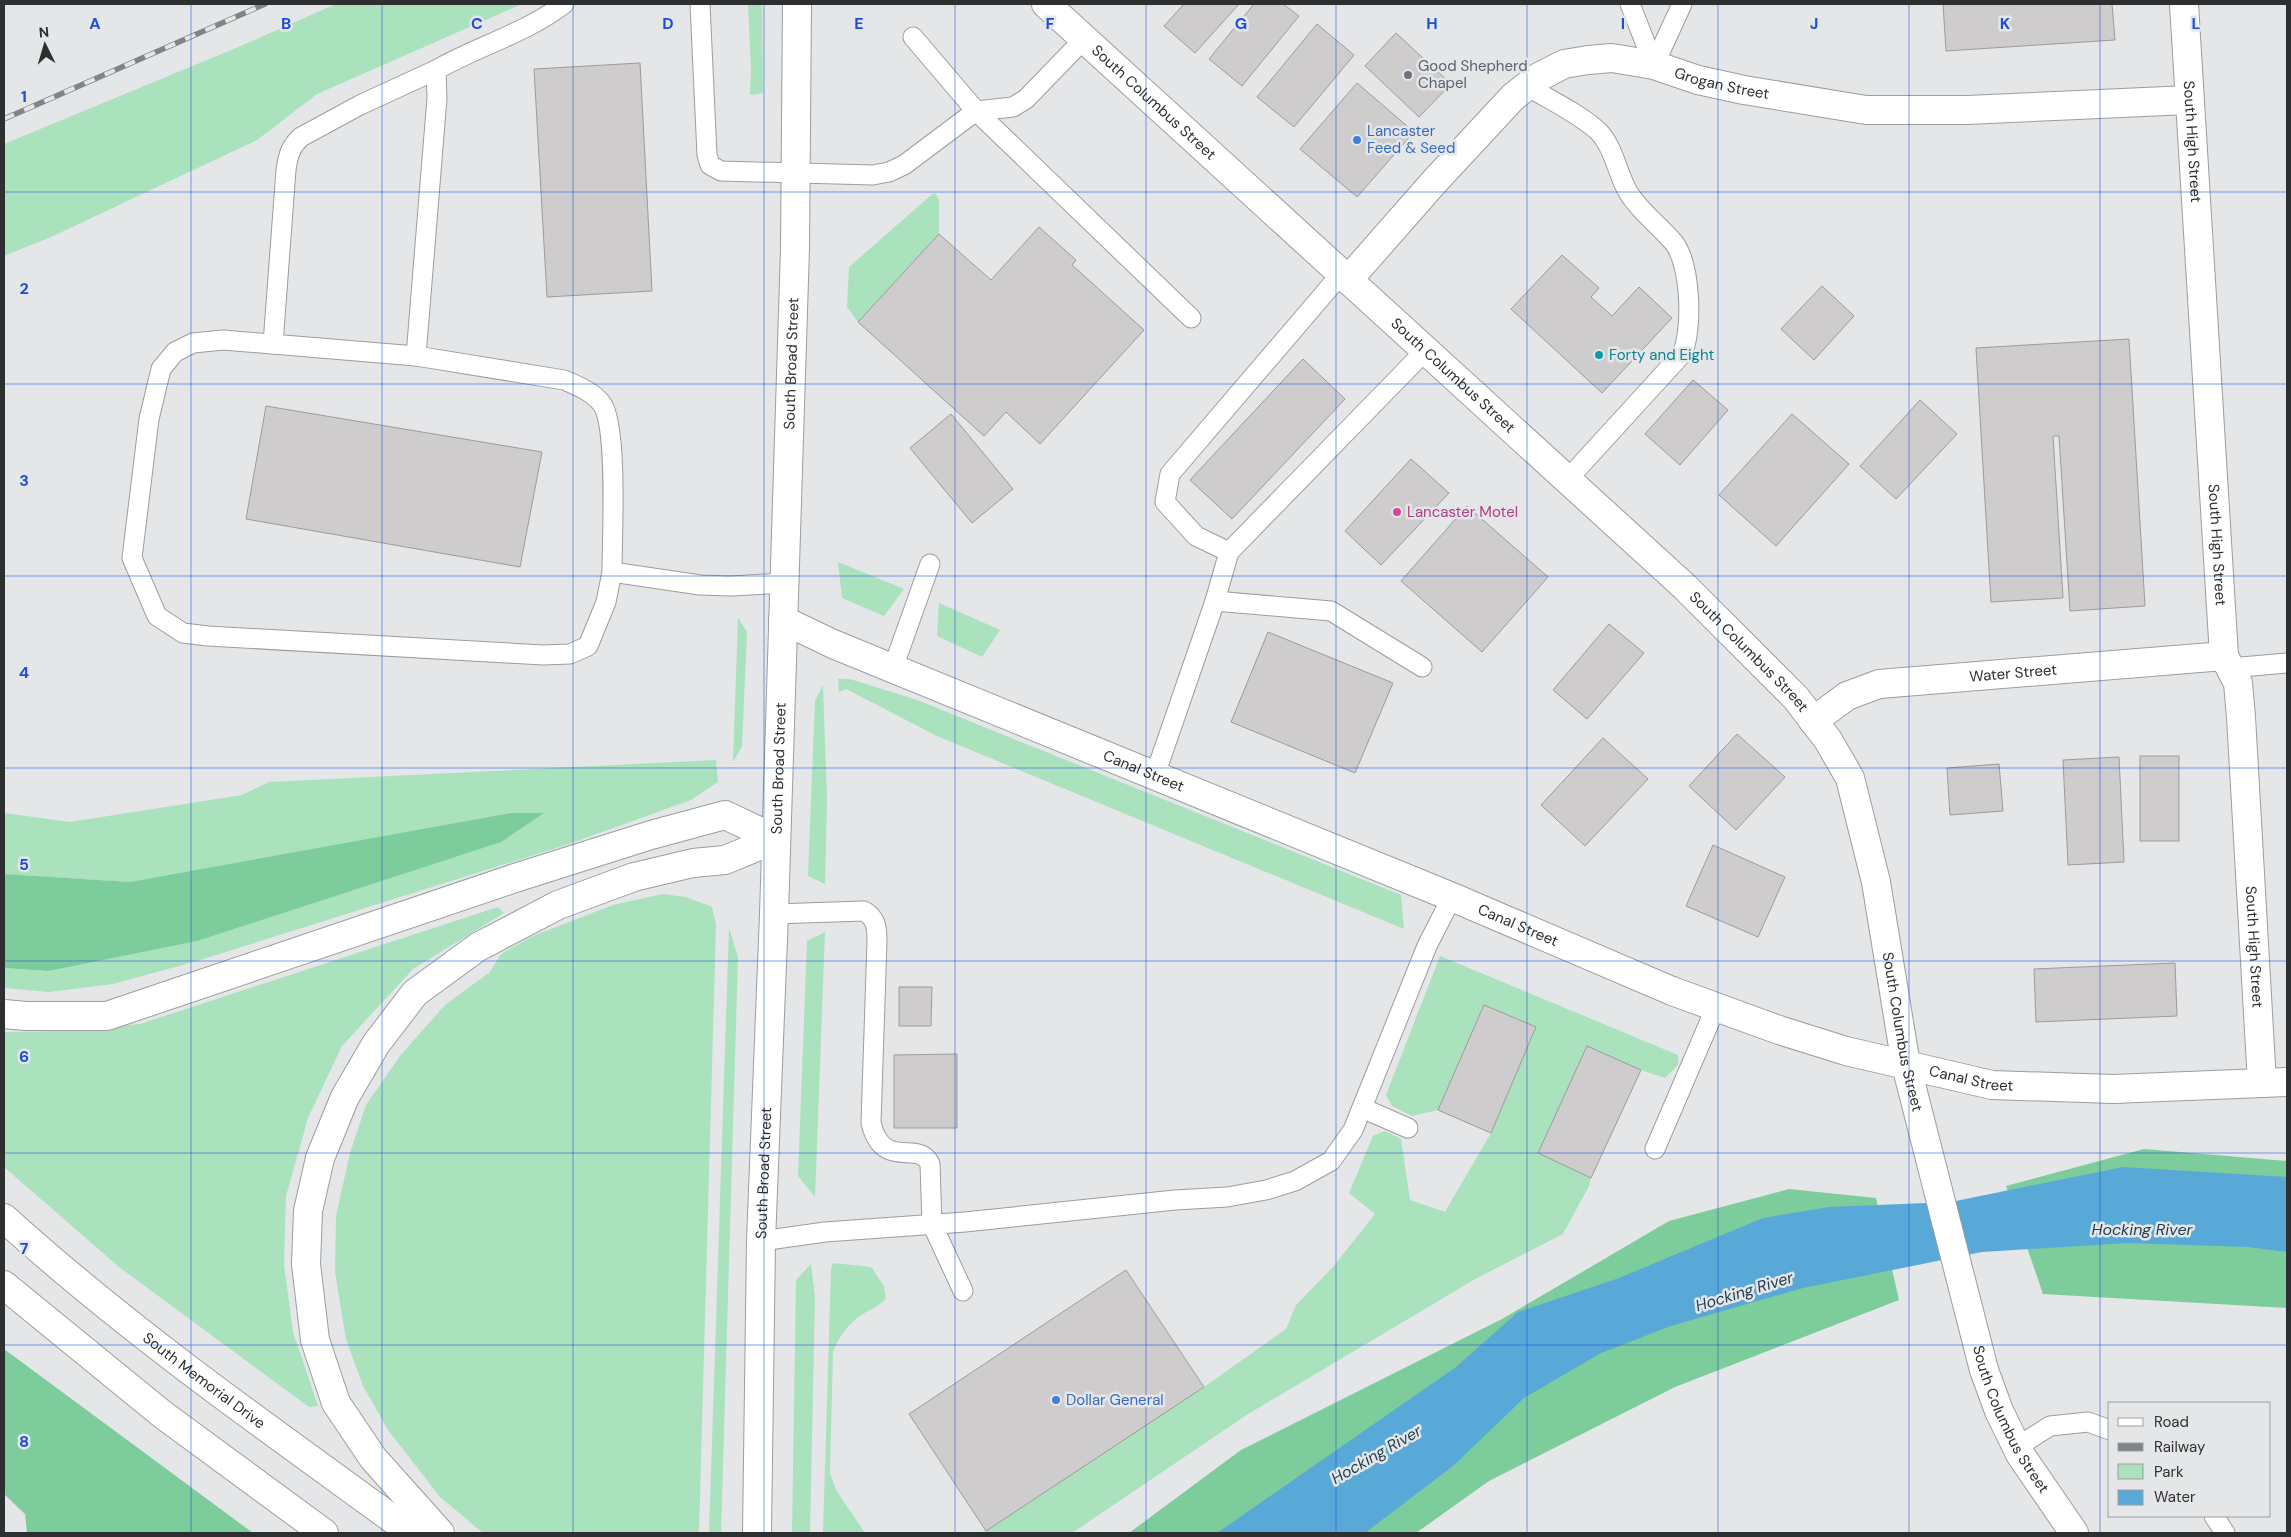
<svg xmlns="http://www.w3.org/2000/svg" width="2291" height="1537" font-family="'DM Sans',sans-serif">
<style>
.green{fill:#a9e2bd}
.forest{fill:#7dcc9b}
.water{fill:#59a9d8}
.building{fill:#cfcccd;stroke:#9d9a9c}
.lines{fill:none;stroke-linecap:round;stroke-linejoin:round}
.lane-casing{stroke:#9b9d9f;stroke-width:21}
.street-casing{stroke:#9b9d9f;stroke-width:30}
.secondary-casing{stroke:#9b9d9f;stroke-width:30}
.highway-casing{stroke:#9b9d9f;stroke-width:30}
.lane{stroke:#fff;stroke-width:19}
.street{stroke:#fff;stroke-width:28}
.secondary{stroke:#fff;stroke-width:28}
.highway{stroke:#fff;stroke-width:28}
.rail-casing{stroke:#818384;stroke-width:5.5}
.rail{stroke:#e4e6e8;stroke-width:4;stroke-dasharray:11;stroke-linecap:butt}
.grid{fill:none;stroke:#1d4ed8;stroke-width:1;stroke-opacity:0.55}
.worship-dot{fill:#6b7280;stroke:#e4e6e8;stroke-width:2}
.shop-dot{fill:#3f7fe0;stroke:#e4e6e8;stroke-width:2}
.culture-dot{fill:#0f9aa8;stroke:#e4e6e8;stroke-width:2}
.hotel-dot{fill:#d1479c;stroke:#e4e6e8;stroke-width:2}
.labels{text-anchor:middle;stroke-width:5;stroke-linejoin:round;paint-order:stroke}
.worship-label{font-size:15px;fill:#5b616d;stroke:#e4e6e8;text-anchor:start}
.street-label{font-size:15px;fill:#2e2f30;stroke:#e4e6e8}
.shop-label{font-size:15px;fill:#366cbe;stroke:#e4e6e8;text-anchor:start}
.culture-label{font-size:15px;fill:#0d838f;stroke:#e4e6e8;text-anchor:start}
.hotel-label{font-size:15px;fill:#b23c85;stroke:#e4e6e8;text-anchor:start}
.water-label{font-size:16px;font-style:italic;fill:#193c50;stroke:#e4e6e8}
.grid-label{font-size:16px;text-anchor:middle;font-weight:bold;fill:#1d4ed8;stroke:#e4e6e8;stroke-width:5;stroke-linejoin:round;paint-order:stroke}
</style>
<rect width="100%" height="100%" fill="#e4e6e8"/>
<g class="green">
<polygon points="336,4 522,4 317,94 257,140 51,237 4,256 4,144 236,48"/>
<polygon points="748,4 762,4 763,93 750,95 751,68"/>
<polygon points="935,193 939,200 939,234 858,322 847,307 849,267 930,196"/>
<polygon points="838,562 904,589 884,616 842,598"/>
<polygon points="939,603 1000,630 982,657 937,636"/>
<polygon points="738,618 747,632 742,746 733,762"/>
<polygon points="838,679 850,679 917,700 1401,895 1404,929 937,736 846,689 839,692"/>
<polygon points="823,685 827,798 825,884 808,876 815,701"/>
<polygon points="716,760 718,782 691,800 566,845 197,961 113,984 49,992 4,988 4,968 49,971 197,941 270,858 130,882 4,874 4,813 70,822 242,795 269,782"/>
<polygon points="662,894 686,897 712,907 716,924 699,1533 483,1533 440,1497 388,1430 363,1386 346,1339 335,1272 336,1216 350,1153 366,1105 400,1056 445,1005 490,972 501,954 533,936 613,905"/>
<polygon points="498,907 504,913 413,969 342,1046 308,1118 286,1196 284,1265 293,1332 318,1406 309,1407 119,1267 4,1167 4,1032 68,1031 140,1024"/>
<polygon points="729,928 738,957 721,1533 709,1533"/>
<polygon points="825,932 815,1197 798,1176 807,941"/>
<polygon points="1440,956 1678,1055 1678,1065 1665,1078 1641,1070 1587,1047 1538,1153 1591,1178 1589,1186 1563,1234 1477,1278 1248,1414 1072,1533 982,1533 1204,1387 1286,1329 1296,1305 1333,1267 1375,1214 1349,1193 1373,1136 1385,1131 1401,1139 1410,1200 1445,1212 1491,1133 1536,1027 1484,1005 1438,1110 1412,1116 1392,1106 1386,1095"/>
<path d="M833 1263 871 1267 884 1286 886 1299C877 1308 865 1311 856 1319 845 1328 839 1338 833 1351L830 1473 836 1490 865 1533H823L831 1269Z"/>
<polygon points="811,1264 815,1297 810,1533 792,1533 796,1280"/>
</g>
<g class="forest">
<polygon points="511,813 544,813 501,842 197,941 49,971 4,968 4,874 130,882"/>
<polygon points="2144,1149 2287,1161 2287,1308 2043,1294 2006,1186"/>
<polygon points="1789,1189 1876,1198 1899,1300 1675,1387 1489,1481 1416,1533 1129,1533 1241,1450 1502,1319 1669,1221"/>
<polygon points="4,1349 253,1533 27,1533 25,1514 4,1494"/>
</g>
<polygon class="water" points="2123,1167 2287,1177 2287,1252 2248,1247 2127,1243 1982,1252 1803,1288 1671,1326 1601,1353 1524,1398 1453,1466 1365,1533 1217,1533 1456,1367 1518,1312 1619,1278 1763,1218 1829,1207 1951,1202"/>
<g class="building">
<polygon points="1184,4 1239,4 1195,53 1164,26"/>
<polygon points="1254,4 1283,4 1299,16 1242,86 1209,59"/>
<polygon points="1943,4 2112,4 2115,40 1946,51"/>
<polygon points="1317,24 1354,55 1294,127 1257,97"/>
<polygon points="1396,33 1451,84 1419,117 1365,66"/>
<polygon points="640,63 652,291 547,297 534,69"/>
<polygon points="1357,83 1414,132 1357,197 1300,149"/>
<polygon points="1039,227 1076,260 1072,265 1144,330 1040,444 1006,412 984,436 858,322 939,234 991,280"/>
<polygon points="1562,255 1599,288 1591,297 1612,316 1639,287 1672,318 1602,393 1511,309"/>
<polygon points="1822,286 1854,316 1814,360 1781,329"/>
<polygon points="2129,339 2145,606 2070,611 2059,436 2053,436 2063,598 1991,602 1976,348"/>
<polygon points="1303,359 1345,399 1232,519 1190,480"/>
<polygon points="1693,380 1728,410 1680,465 1645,434"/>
<polygon points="1920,400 1957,434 1896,499 1860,466"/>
<polygon points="266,406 542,452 520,567 246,519"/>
<polygon points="951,414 1013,489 972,523 910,448"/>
<polygon points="1792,414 1849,464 1776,546 1719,495"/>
<polygon points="1411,459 1449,493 1381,565 1345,531"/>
<polygon points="1467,506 1548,577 1482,652 1401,581"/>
<polygon points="1609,624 1644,653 1587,719 1553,690"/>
<polygon points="1268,632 1393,683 1355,773 1231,722"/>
<polygon points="1737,734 1785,777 1736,830 1689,786"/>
<polygon points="1603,738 1648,779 1585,846 1541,805"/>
<rect x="2140" y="756" width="39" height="85"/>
<polygon points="2119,757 2124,862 2068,865 2063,760"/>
<polygon points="1999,764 2003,811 1950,815 1947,768"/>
<polygon points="1713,845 1785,877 1758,937 1686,906"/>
<polygon points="2175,963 2177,1016 2036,1022 2034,969"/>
<polygon points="899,987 932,987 931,1026 899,1026"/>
<polygon points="1484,1005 1536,1027 1491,1133 1438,1110"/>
<polygon points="1587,1046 1641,1070 1591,1178 1538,1153"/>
<polygon points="957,1054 957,1128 894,1128 894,1055"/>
<polygon points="1126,1270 1204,1387 986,1531 909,1414"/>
</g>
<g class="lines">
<defs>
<g id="lane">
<path d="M564 4C526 33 478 46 436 70L437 98 416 356 223 340 193 343 175 352 161 369 149 419 132 558 157 616 183 633 208 636 543 655 570 654 588 646 606 602 612 572 700 585 731 586 784 583"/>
<polyline points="700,4 707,155 710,165 721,171 873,175 889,172 904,165 976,111 1013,107 1026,99 1085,38"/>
<polyline points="1630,4 1654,65"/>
<polyline points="913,37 976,111 1191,318"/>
<polyline points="1654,65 1682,4"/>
<path d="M1527 86C1550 100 1578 113 1598 131 1614 147 1617 173 1628 192 1640 212 1660 226 1674 243 1691 265 1693 330 1682 354L1567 480"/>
<polyline points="1341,274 1170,474 1165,502 1196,536 1229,552 1425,351"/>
<path d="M273 344 286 170C288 156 290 147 301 137L360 105 436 70"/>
<path d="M416 356 564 380C578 386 593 392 602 404 618 426 612 540 612 572"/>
<polyline points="1215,601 1331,611 1422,667"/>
<polyline points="893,668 930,564"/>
<polyline points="2230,668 2287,663"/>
<polyline points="1155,775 1215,601 1229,552"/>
<path d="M774 914 864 911C876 918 877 927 877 941L871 1123C883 1172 919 1139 930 1164L932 1224 963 1291"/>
<polyline points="1362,1108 1408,1128"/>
<polyline points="1655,1149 1716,1007"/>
<polyline points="761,1241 825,1232 965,1222 1175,1200 1227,1197 1266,1190 1295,1181 1331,1161 1353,1130 1427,946 1452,897"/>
<polyline points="2017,1447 2050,1426 2088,1422 2110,1430"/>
<polyline points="2214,1516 2225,1533"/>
</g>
<g id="street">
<path id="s1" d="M2184 4 2224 656 2238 683 2241 717 2262 1083"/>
<path id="s2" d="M1348 280 1435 181 1513 97 1537 78 1564 64 1588 60 1612 58 1654 65 1698 80 1744 90 1866 110H1967L2189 100"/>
<path id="s3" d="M1813 721 1847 696 1879 684 2224 656"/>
</g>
<g id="secondary">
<path id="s4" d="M1046 4 1685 587 1796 698 1828 740 1850 778 1876 882 1906 1065 1984 1370 1999 1411 2020 1454 2074 1533"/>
<path id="s5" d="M783 620 833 644 1452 897 1672 991 1779 1030 1846 1051 1992 1085 2113 1089 2287 1082"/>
<path id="s6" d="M757 1533 761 1241 774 914 795 248 797 4"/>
</g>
<g id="highway">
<polyline points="4,1014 26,1016 107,1016 515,878 651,835 725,815 776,839"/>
<path id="s7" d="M4 1218C132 1334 273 1432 412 1533"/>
<polyline points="4,1285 162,1414 324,1533"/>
<polyline points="440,1533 373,1458 336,1403 315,1340 306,1264 308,1211 320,1158 345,1097 376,1044 415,993 478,947 558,905 634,877 693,863 725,860 776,839"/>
</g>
</defs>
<use href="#lane" class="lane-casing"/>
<use href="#street" class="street-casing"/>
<use href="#secondary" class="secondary-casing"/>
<use href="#highway" class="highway-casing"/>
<use href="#lane" class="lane"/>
<use href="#street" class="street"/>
<use href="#secondary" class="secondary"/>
<use href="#highway" class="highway"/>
<defs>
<polyline id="rail" points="4,119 265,4"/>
</defs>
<use href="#rail" class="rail-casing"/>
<use href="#rail" class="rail"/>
</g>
<path class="grid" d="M191 4V1533M382 4V1533M573 4V1533M764 4V1533M955 4V1533M1146 4V1533M1336 4V1533M1527 4V1533M1718 4V1533M1909 4V1533M2100 4V1533M4 192H2287M4 384H2287M4 576H2287M4 768H2287M4 961H2287M4 1153H2287M4 1345H2287"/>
<circle class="worship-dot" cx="1408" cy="75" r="5"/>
<g class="shop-dot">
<circle cx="1357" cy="140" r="5"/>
<circle cx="1056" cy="1400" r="5"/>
</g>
<circle class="culture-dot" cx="1599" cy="355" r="5"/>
<circle class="hotel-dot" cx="1397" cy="512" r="5"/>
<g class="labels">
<g class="worship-label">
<text x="1418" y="71">Good Shepherd<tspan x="1418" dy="17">Chapel</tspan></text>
</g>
<g class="street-label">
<text dy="5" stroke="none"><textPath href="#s2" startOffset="469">Grogan Street</textPath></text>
<text dy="5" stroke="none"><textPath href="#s4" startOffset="146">South Columbus Street</textPath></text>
<text dy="5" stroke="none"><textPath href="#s1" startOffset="138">South High Street</textPath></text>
<text dy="5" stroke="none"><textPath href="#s6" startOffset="1170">South Broad Street</textPath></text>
<text dy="5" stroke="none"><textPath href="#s4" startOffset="551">South Columbus Street</textPath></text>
<text dy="5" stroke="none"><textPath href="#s1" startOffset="542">South High Street</textPath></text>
<text dy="5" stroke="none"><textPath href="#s4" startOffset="956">South Columbus Street</textPath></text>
<text dy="5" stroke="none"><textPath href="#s3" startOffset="211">Water Street</textPath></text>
<text dy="5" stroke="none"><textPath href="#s6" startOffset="765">South Broad Street</textPath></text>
<text dy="5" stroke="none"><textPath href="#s5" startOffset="391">Canal Street</textPath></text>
<text dy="5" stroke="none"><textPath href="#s5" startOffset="796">Canal Street</textPath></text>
<text dy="5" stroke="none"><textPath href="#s1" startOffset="948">South High Street</textPath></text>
<text dy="5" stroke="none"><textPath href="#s4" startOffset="1378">South Columbus Street</textPath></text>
<text dy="5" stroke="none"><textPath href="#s5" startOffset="1276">Canal Street</textPath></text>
<text dy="5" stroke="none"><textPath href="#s6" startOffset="360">South Broad Street</textPath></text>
<text dy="5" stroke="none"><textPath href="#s7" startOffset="258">South Memorial Drive</textPath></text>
<text dy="5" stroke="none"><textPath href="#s4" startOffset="1782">South Columbus Street</textPath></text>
</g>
<g class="shop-label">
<text x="1367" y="136">Lancaster<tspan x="1367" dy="17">Feed &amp; Seed</tspan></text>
<text x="1066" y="1405">Dollar General</text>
</g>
<g class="culture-label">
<text x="1609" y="360">Forty and Eight</text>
</g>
<g class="hotel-label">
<text x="1407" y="517">Lancaster Motel</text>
</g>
<g class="water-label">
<text x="2142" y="1235">Hocking River</text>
<text transform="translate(1744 1291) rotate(-17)" y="6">Hocking River</text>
<text transform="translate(1376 1454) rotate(-30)" y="6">Hocking River</text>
</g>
</g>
<g class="grid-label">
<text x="95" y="29">A</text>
<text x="286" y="29">B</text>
<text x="477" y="29">C</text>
<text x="668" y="29">D</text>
<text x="859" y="29">E</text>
<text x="1050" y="29">F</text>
<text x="1241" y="29">G</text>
<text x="1432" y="29">H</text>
<text x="1623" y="29">I</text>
<text x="1814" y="29">J</text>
<text x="2005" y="29">K</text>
<text x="2196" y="29">L</text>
<text x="24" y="102">1</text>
<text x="24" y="294">2</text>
<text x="24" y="486">3</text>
<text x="24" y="678">4</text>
<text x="24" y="870">5</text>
<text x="24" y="1062">6</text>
<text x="24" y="1254">7</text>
<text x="24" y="1447">8</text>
</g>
<rect width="2291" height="1537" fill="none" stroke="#2e2f30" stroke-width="10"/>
<rect x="2108" y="1402" width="162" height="115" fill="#e4e6e8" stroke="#9b9d9e"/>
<rect x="2118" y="1418" width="25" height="8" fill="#ffffff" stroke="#9b9d9e"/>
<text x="2154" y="1427" font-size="15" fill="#2e2f30">Road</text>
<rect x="2118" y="1443" width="25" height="8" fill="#818384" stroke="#9b9d9e"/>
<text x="2154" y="1452" font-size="15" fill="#2e2f30">Railway</text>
<rect x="2118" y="1464" width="25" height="15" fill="#a9e2bd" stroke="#9b9d9e"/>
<text x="2154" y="1477" font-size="15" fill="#2e2f30">Park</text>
<rect x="2118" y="1490" width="25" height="15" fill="#59a9d8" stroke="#9b9d9e"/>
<text x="2154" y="1502" font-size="15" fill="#2e2f30">Water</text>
<g transform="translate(45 45) rotate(355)" stroke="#e4e6e8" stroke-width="4" paint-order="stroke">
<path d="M0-4L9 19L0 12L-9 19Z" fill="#2e2f30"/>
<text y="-8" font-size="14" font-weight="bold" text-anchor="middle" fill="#2e2f30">N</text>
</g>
</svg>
